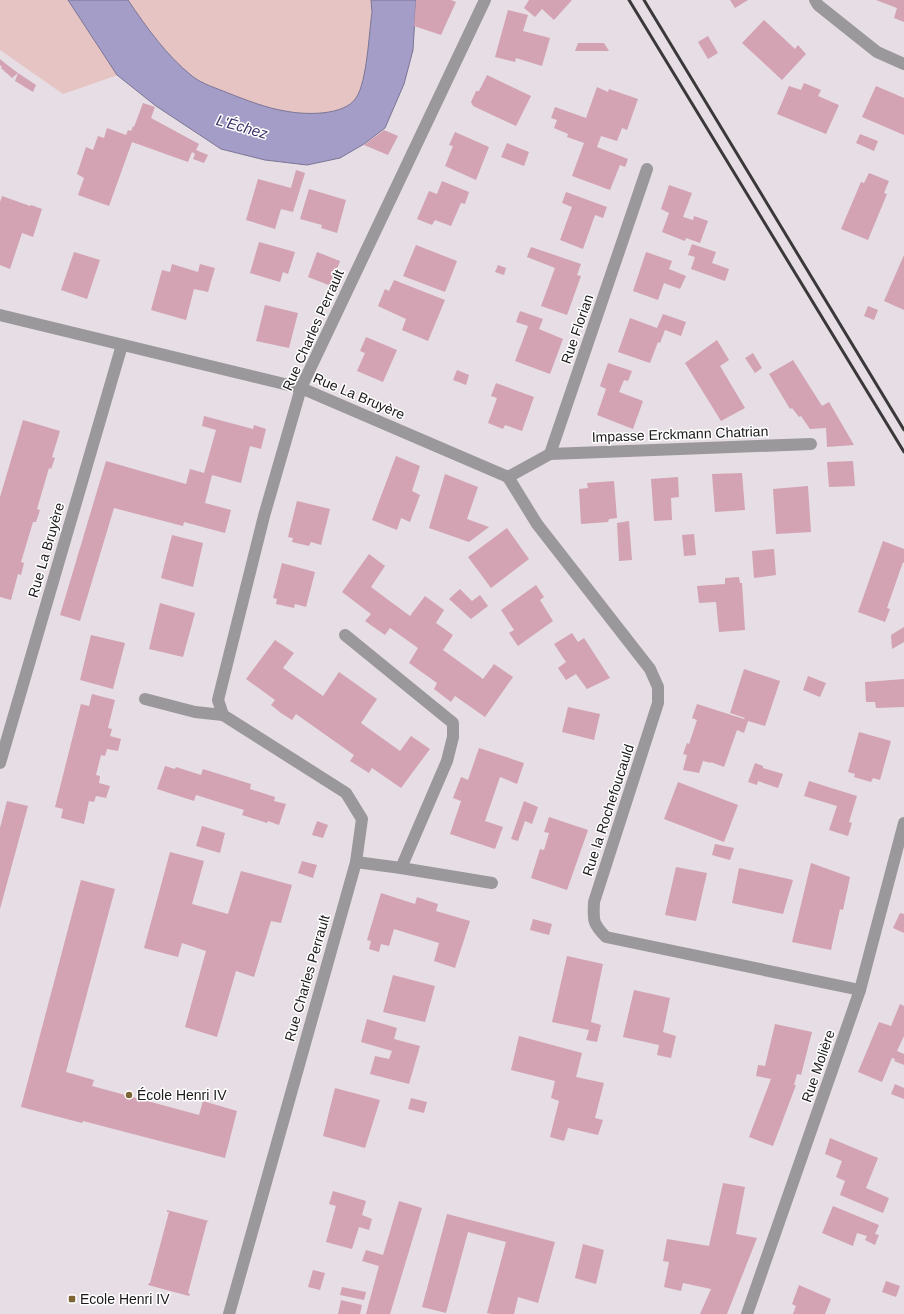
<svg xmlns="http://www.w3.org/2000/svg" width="904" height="1314" font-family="Arial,sans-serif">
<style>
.green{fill:#e7c4c4}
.water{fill:#a49dc8;stroke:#7b7594}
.building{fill:#d3a2b3}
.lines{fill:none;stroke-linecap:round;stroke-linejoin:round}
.lane{stroke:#9b989c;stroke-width:12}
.street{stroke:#9b989c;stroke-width:12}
.rail{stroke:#3b383a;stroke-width:3}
.poi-dot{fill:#7d6435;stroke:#fff;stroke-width:1.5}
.labels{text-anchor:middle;stroke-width:3;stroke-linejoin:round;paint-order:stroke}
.street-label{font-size:14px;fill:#1c191b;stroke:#fff}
.poi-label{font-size:14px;fill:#1c191b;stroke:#fff;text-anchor:start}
.water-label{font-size:15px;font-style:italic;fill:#3e3268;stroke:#fff}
</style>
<rect width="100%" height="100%" fill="#e6dee4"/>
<g class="green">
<polygon points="0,0 68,0 118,75 63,94 0,50"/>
<path d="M128 0H371L372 12C369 33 367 82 356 98 344 116 305 115 285 111 266 108 246 100 228 93 216 88 202 84 192 76 166 55 147 28 128 0Z"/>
</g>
<path class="water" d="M68 0H128C147 28 166 55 192 76 202 84 216 88 228 93 246 100 266 108 285 111 305 115 344 116 356 98 367 82 369 33 372 12L371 0H416L413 50 404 84 385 128 364 144 340 158 307 165 265 160 221 149 156 106 117 75Z"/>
<g class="building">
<polygon points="416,0 451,0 456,2 441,35 414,26"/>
<polygon points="529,0 572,0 554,20 542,9 535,17 524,8"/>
<polygon points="730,0 748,0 735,8"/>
<polygon points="876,0 904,0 904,22 894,18 897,8"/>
<polygon points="508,10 528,15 523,31 550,38 542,66 516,58 515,62 495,57"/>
<polygon points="764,20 795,49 798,45 806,54 782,80 742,43"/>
<polygon points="708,36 718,53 708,59 698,42"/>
<polygon points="578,43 604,43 609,51 575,51"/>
<polygon points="0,59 6,64 18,73 12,78 1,68 2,67 0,65"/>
<polygon points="18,73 36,85 33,92 15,81"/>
<polygon points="487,75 531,96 516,126 473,106 471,102 476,91 479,91"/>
<polygon points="804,83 821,90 818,96 839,105 826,134 777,114 789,86 801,90"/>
<polygon points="876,86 904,98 904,135 862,117"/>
<polygon points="597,87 608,92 609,89 638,99 627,130 622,128 617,141 601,136 597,147 628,159 625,167 620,165 610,190 572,176 584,143 567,137 568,134 554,128 557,120 551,118 555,107 586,118"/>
<polygon points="143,103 155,107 151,118 199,144 196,150 208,155 204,163 193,159 195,154 192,152 188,162 132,142 109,206 78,195 84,178 77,174 86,147 93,150 98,136 104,138 107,128 126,135 128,130 131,131 133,126 134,127"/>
<polygon points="384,130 398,136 388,155 364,145"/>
<polygon points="455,132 489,147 476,180 445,166 453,146 449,145"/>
<polygon points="860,134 878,141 874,151 856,143"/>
<polygon points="507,143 529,152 524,166 501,157"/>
<polygon points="296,170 305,173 293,212 281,209 275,229 246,220 258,179 291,188"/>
<polygon points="869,173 889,181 884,193 887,194 868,240 841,229 861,182 864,183"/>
<polygon points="442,181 469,192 465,204 461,203 451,226 435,220 432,225 417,219 429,191 437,194"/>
<polygon points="669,185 692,193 683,217 693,220 694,216 708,221 700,243 686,238 685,241 662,232 669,213 661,209"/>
<polygon points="309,189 346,200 337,233 321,228 322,225 300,219"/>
<polygon points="566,192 607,207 603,218 595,215 583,249 560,240 572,207 562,203"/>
<polygon points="2,196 30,206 31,205 42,209 33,237 22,233 10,269 0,265 0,202"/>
<polygon points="259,242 295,252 288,274 283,272 280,282 250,273"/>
<polygon points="692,244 716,252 712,263 729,269 725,281 691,269 695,257 688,255"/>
<polygon points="416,245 457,261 445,292 403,276"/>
<polygon points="531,247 581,264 577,275 581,276 567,315 541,306 555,268 527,257"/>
<polygon points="74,252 100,260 87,299 61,290"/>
<polygon points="317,252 340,261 331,286 308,277"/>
<polygon points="646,252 672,261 669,269 686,276 680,289 664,283 658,300 633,291"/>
<polygon points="904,255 904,310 884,301"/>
<polygon points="172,264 198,272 200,264 215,268 208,292 194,289 186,320 151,310 162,270 170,272"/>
<polygon points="498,265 506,268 504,275 495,272"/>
<polygon points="394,280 445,300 428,341 402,330 406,319 378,306 385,289 389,291"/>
<polygon points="265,305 298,313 289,348 256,341"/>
<polygon points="868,306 878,310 874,320 864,316"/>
<polygon points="520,311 543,319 539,329 563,339 550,374 515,361 528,326 516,322"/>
<polygon points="663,314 686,322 681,336 665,330 660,343 658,342 650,363 618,352 630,318 657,328"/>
<polygon points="366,337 397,350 383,382 357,371 365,353 360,351"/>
<polygon points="717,340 729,360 720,366 745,408 721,421 685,363"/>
<polygon points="753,353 762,368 755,373 745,358"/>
<polygon points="793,360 822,406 829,402 854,445 827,447 826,428 810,429 801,416 799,417 792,408 790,409 769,374"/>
<polygon points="608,363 632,371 628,381 624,380 619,392 643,401 633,429 597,415 606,389 600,386"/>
<polygon points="457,370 469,375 466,385 453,380"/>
<polygon points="496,383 534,397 522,431 505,425 503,429 488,423 497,398 491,396"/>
<polygon points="204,416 253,429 254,425 266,429 261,449 250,446 241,483 212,475 205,503 231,510 225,533 184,522 183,526 114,508 80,621 60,615 106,461 186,484 190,469 204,473 216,430 202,426"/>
<polygon points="23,420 60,431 52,457 55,458 51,469 49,468 37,509 40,510 36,522 33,522 21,562 24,563 21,575 18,574 11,600 0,597 0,497"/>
<polygon points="396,456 420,466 412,491 420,495 410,522 401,518 397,530 372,520"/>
<polygon points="853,461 855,486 829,487 827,462"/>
<polygon points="742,473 745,510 715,512 712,474"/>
<polygon points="445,474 478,487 467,519 489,527 469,542 429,528"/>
<polygon points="678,477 679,497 671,498 672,520 654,521 651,479"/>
<polygon points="614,481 617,518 609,519 608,522 581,524 579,489 588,488 587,483"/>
<polygon points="808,486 811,532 776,534 773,489"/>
<polygon points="297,501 330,509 321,545 311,542 309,546 292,542 293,538 288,537"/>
<polygon points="629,521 632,560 619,561 617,523"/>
<polygon points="507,528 529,559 491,588 468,557"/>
<polygon points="694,534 696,555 684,556 682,535"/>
<polygon points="172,535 203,543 193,587 161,578"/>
<polygon points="883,541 904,549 904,563 903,562 887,608 890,609 885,622 858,612"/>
<polygon points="774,549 776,575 754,578 752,551"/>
<polygon points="369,554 385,566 371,587 391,602 410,616 425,596 444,610 436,623 453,635 443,650 483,679 494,664 513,677 485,717 455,696 451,702 434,689 437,683 409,663 418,648 390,628 385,635 365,621 371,614 342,592"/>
<polygon points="282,563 315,572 306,607 295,604 294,608 276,604 277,599 273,598"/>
<polygon points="739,577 740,583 742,583 745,630 719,632 716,602 699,603 697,586 725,584 725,578"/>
<polygon points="536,585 544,597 540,600 553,621 518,646 509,633 514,630 501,610"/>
<polygon points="460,589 472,601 480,595 488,606 471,619 449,599"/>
<polygon points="160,603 195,613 183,657 149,649"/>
<polygon points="904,627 904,642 892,649 891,635"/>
<polygon points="572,633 578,642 584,638 610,678 587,689 576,674 566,680 558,668 566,662 554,644"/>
<polygon points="91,635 125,643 113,689 80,680"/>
<polygon points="275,640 294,653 283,668 323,696 339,672 377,699 361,723 400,751 411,736 430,749 401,788 372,768 369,773 350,761 354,755 296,714 292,720 281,713 271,705 275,700 246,679"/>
<polygon points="744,669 780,681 765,726 748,721 744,733 737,730 724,767 711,762 711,763 703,761 699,773 683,770 687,755 683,754 687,743 689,744 697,720 692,718 697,704 744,719 745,718 730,713"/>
<polygon points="808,676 826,683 820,697 803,690"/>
<polygon points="904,679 904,707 876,708 875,702 866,702 865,682"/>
<polygon points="92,694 115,700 108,728 112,729 110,736 121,739 118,751 107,749 105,756 101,755 96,775 100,776 99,783 110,786 106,798 96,796 94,802 89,801 84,824 61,818 63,809 55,807 81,704 89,706"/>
<polygon points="568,707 600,714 594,740 562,732"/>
<polygon points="859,732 891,741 880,780 873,778 871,782 854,777 855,774 848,772"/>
<polygon points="479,748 524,763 517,784 500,777 485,821 503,827 495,849 450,834 461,801 453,798 461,777 468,780"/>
<polygon points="755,763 763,766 763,768 783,774 778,788 758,781 757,785 748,782"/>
<polygon points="165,766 175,769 176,767 201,775 203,769 251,784 250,789 275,797 274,801 286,804 279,825 268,821 267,823 242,815 244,810 196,795 194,801 157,789"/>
<polygon points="809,781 857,796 849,822 852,823 848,836 829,830 837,806 804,796"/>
<polygon points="678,782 738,805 724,842 664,819"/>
<polygon points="7,801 28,806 0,909 0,828"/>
<polygon points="524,801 538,807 532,824 525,821 518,841 511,839"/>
<polygon points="549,817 588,830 567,890 531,878 540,849 544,850 549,833 544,832"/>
<polygon points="317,821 328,825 323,838 312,835"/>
<polygon points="202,826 225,833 220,853 196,846"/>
<polygon points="715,844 734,848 730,860 712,855"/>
<polygon points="170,852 204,861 192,904 228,914 241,871 292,885 281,923 271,921 254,977 236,971 217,1037 185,1027 206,951 182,943 178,957 144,948"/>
<polygon points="302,861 317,865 313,878 298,873"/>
<polygon points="811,863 850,877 843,910 840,909 831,950 792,942"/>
<polygon points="676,867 707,873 696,921 665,915"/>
<polygon points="739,868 793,880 783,914 732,903"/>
<polygon points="81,880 115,889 66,1072 94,1080 92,1086 199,1115 203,1101 237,1111 225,1158 83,1121 82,1123 21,1107"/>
<polygon points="381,893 415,904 417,897 438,904 436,911 470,921 455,968 434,961 439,943 394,929 389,946 381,944 379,952 369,949 371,941 367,940"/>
<polygon points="900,913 904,914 904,933 893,928"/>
<polygon points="533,919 552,924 549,935 530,930"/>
<polygon points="567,956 603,964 591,1022 601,1025 597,1042 586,1040 589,1030 552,1022"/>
<polygon points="393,975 435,986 425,1022 383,1012"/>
<polygon points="634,990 670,998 663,1032 676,1036 671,1058 657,1055 659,1045 623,1037"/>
<polygon points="900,1004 904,1006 904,1036 897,1051 904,1054 904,1065 894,1061 895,1059 892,1058 882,1082 858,1072 879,1022 891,1026"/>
<polygon points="367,1019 397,1028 394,1039 420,1046 409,1084 370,1074 375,1056 389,1059 392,1051 361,1042"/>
<polygon points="775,1024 812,1032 801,1075 797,1074 794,1085 796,1085 773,1146 749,1137 771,1079 756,1076 758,1065 765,1066"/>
<polygon points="519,1036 582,1053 576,1077 604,1083 595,1118 603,1120 598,1135 568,1128 564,1141 550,1137 559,1101 551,1098 555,1081 511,1070"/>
<polygon points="895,1084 904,1088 904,1099 891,1094"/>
<polygon points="335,1088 380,1100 365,1148 323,1136"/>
<polygon points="411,1098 427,1102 424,1113 408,1109"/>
<polygon points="830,1138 878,1158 866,1188 889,1198 883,1213 840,1195 845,1181 836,1177 842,1161 825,1154"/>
<polygon points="723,1183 745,1187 736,1234 757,1238 727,1314 700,1314 711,1289 683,1283 681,1291 664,1287 669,1262 663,1261 667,1239 709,1246"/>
<polygon points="333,1191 366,1201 362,1215 372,1219 369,1230 359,1227 352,1249 326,1242 336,1206 329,1204"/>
<polygon points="399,1201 422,1208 390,1314 366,1314 379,1266 362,1261 366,1250 383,1255"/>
<polygon points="833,1206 879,1225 875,1234 879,1235 875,1245 865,1240 867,1236 857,1233 853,1246 822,1233"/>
<polygon points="167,1210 209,1221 207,1222 188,1293 190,1294 189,1296 148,1285 149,1283 150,1283 169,1212 167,1212"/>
<polygon points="447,1214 555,1242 538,1303 518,1297 514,1314 492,1314 487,1313 506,1242 468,1232 446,1313 422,1307"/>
<polygon points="583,1244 604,1250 596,1284 575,1278"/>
<polygon points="313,1270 325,1273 320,1290 308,1287"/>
<polygon points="886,1281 900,1286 896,1297 882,1292"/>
<polygon points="799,1285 831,1299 825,1314 793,1314 796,1306 792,1304"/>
<polygon points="342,1287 366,1292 364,1300 340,1295"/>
<polygon points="341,1300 362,1305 360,1314 338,1314"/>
</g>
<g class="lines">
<polyline class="lane" points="0,763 122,345"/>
<g class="street">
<polyline points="815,0 818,5 877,52 904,64"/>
<polyline points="0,315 301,388 508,477"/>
<polyline points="550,454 811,444"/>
<path d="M508 477 537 524 650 669 658 687V703L594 902C593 921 593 924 606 937L860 990"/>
<polyline points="508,477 550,454 647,169"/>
<polyline points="345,635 453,723 453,737 447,761 401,868 356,862"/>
<polyline points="145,699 195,712 223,715"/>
<polyline points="401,868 492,883"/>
<polyline points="229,1314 356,862 362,819 346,793 223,715 218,700 264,516 301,388 485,0"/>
<polyline points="747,1314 860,990 904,823"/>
</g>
<g class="rail">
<polyline points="629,0 904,452"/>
<polyline points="644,0 904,430"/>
</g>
</g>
<g class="poi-dot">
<circle cx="129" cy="1095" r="4"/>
<rect x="68" y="1295" width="8" height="8" rx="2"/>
</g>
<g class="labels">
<g class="street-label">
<text transform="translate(577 329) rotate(-71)" y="5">Rue Florian</text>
<text transform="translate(313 330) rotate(-66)" y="5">Rue Charles Perrault</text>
<text transform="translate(359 396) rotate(23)" y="5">Rue La Bruyère</text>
<text transform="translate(680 434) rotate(-2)" y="5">Impasse Erckmann Chatrian</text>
<text transform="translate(46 550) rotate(-74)" y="5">Rue La Bruyère</text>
<text transform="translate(608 810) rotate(-72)" y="5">Rue la Rochefoucauld</text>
<text transform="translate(307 978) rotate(-74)" y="5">Rue Charles Perrault</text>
<text transform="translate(818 1066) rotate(-71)" y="5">Rue Molière</text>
</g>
<g class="poi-label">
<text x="137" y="1100">École Henri IV</text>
<text x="80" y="1304">Ecole Henri IV</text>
</g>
<g class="water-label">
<text transform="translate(242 127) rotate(16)" y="5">L'Échez</text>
</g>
</g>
</svg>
